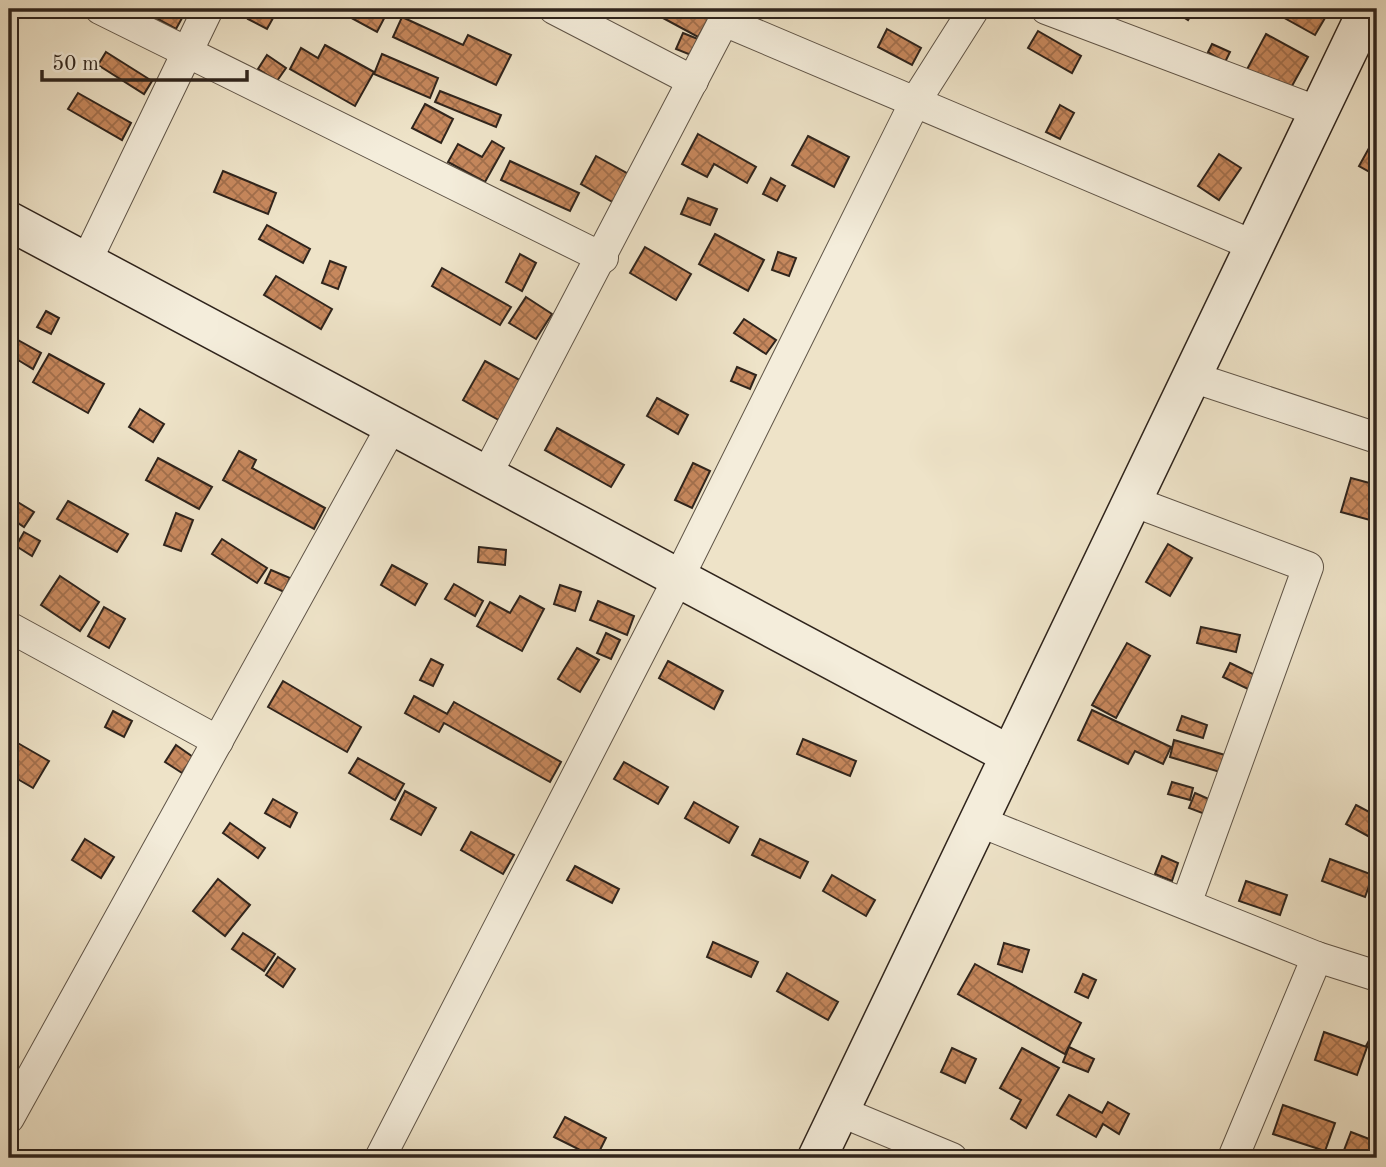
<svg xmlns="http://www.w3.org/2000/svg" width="1386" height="1167" font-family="'Old Standard TT',serif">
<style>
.building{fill:url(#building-cross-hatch);stroke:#2f241c;stroke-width:2}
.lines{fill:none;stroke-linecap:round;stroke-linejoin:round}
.street-casing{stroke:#5f5447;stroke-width:32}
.secondary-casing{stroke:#2f241c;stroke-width:41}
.street{stroke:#f4eddb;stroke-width:30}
.secondary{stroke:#f4eddb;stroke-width:38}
</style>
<defs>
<pattern id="building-cross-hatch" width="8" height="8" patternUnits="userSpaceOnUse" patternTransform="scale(1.75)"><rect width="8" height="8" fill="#c7885d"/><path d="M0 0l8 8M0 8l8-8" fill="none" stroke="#a26f4c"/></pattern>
</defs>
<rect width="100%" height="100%" fill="#eee3c8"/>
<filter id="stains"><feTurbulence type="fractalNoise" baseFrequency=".00286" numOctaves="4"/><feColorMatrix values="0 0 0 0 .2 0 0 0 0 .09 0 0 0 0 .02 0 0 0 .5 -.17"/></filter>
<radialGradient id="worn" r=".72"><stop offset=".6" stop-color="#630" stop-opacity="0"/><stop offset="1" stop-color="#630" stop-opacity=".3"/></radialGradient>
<g class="building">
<polygon points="150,9 187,9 176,29 147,13"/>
<polygon points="254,9 278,9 267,29 248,19"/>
<polygon points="335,9 389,9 377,32"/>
<polygon points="668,9 708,9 713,12 698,37 663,18"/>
<polygon points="1175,9 1195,9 1188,20 1174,11"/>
<polygon points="1273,9 1320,9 1328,13 1315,35 1272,11"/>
<polygon points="402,17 463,45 468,35 511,55 496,85 393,37"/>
<polygon points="887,29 921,48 912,65 878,47"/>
<polygon points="1038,31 1081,56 1072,73 1028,48"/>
<polygon points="683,33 698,39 691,55 676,49"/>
<polygon points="1266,34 1308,57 1287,95 1245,73"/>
<polygon points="1212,44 1230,52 1225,62 1208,52"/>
<polygon points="325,45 374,72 355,106 290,69 301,48 318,58"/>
<polygon points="106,52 152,81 144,94 98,65"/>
<polygon points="382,54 438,78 430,98 374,74"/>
<polygon points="267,55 286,68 277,81 258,69"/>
<polygon points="440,91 501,115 496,127 435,102"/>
<polygon points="78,93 131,123 122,140 68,109"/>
<polygon points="425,104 453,119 441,143 412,128"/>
<polygon points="1060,105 1074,113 1060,139 1046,132"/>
<polygon points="698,134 756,167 747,183 714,164 707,177 682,164"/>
<polygon points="808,136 849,157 834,187 792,165"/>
<polygon points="492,141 504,148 485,182 448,162 458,144 482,157"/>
<polygon points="1369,148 1377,152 1377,176 1359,166"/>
<polygon points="1219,154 1241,168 1219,200 1198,186"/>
<polygon points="596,156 632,176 616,204 581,184"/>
<polygon points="510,161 579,193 570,211 501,180"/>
<polygon points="223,171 276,193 268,214 214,192"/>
<polygon points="771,178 785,186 777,201 763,194"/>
<polygon points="688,198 717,209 710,225 681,214"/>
<polygon points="267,225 310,249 303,263 259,239"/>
<polygon points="715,234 764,260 748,291 699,264"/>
<polygon points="645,247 691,274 676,300 630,273"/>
<polygon points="778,252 796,258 789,276 772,270"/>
<polygon points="520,254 536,263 522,291 506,282"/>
<polygon points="330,261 346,267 338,289 322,283"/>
<polygon points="442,268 511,307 500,325 432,286"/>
<polygon points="276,276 332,309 321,329 264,295"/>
<polygon points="526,297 552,314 536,339 509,323"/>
<polygon points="46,311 59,318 51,334 37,327"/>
<polygon points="744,319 776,340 766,354 734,333"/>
<polygon points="9,335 41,353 33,369 18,360 9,372"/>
<polygon points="49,354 104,384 88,413 33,382"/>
<polygon points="485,361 527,384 504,423 463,400"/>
<polygon points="737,367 756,375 750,389 731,381"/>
<polygon points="657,398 688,415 678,434 647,416"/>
<polygon points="140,409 164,424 153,442 129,427"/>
<polygon points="557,428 624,465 611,487 545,450"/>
<polygon points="239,451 256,460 252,468 325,508 314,529 223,480"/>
<polygon points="158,458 212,487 199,509 146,480"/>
<polygon points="693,463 710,471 692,508 675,500"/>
<polygon points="1351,478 1377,485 1377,522 1341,512"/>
<polygon points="11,498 34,512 24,527 9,517"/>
<polygon points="68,501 128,534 117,552 57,519"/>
<polygon points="176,513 193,520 181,551 164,545"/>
<polygon points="24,532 40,541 32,556 16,546"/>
<polygon points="222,539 267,568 257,583 212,554"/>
<polygon points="1168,544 1192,558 1170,596 1146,582"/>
<polygon points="479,547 506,550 505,565 478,562"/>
<polygon points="392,565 427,584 415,605 381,585"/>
<polygon points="271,570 290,578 284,592 265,583"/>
<polygon points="60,576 99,602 80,631 41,605"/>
<polygon points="454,584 483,601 475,616 445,599"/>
<polygon points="560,585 581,592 575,611 554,604"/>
<polygon points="520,596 544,609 522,651 477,626 490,602 510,613"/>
<polygon points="598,601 634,616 627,635 590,620"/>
<polygon points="104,607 125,619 109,648 88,636"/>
<polygon points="1201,627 1240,635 1236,652 1197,643"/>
<polygon points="606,633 620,640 611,659 597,653"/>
<polygon points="1127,643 1150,656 1116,718 1092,705"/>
<polygon points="577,648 599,660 580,692 558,679"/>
<polygon points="431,659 443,665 433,686 420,680"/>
<polygon points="668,661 723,691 714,709 659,678"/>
<polygon points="1230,663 1257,676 1250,690 1223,677"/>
<polygon points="283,681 361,727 347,752 268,707"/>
<polygon points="414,696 447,714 454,702 561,762 550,782 444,723 439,732 405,713"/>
<polygon points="1092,710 1171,747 1163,764 1135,751 1128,764 1078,740"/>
<polygon points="113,711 132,721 124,737 105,727"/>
<polygon points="1182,716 1207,725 1203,738 1177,730"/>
<polygon points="9,738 49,761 33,788 9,774"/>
<polygon points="803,739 856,761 850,776 797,754"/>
<polygon points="1174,740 1225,755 1220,772 1170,757"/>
<polygon points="176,745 193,757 182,773 165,762"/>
<polygon points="358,758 404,784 395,800 349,773"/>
<polygon points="624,762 668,787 658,804 614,779"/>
<polygon points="1172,782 1193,788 1190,800 1168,794"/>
<polygon points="405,791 436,808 421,835 391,819"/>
<polygon points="1195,793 1211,800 1205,814 1189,808"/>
<polygon points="273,799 297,813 290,827 265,813"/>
<polygon points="694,802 738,827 729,843 685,818"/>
<polygon points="1356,805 1377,816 1377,841 1346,824"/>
<polygon points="230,823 265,848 258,858 223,833"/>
<polygon points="471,832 514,855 503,874 461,850"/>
<polygon points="85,839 114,857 101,878 72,860"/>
<polygon points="760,839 808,862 800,878 752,855"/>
<polygon points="1162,856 1178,863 1172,881 1155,874"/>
<polygon points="1330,859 1373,875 1365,897 1322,881"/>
<polygon points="575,866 619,889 612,903 567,880"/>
<polygon points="832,875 875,900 866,916 823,891"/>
<polygon points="218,879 250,905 225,936 193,911"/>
<polygon points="1246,881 1287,895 1280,915 1239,901"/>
<polygon points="243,933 275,954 264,971 232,949"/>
<polygon points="713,942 758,962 751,977 707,957"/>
<polygon points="1004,943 1029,950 1022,972 998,964"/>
<polygon points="278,957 295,969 283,987 266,975"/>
<polygon points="975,964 1081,1023 1065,1054 958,994"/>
<polygon points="787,973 838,1002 828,1020 777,991"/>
<polygon points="1083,974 1096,980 1088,998 1075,992"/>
<polygon points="1324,1032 1367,1047 1357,1075 1315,1060"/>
<polygon points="1373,1033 1377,1035 1377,1051 1366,1046"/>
<polygon points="1069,1047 1094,1059 1088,1072 1063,1062"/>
<polygon points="952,1048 976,1059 965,1083 941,1072"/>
<polygon points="1022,1048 1059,1068 1026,1128 1011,1119 1021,1100 1000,1088"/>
<polygon points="1069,1095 1102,1113 1108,1102 1129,1114 1119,1134 1103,1124 1096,1137 1057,1115"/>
<polygon points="1283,1105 1335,1123 1325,1151 1273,1134"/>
<polygon points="565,1117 606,1138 596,1158 554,1137"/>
<polygon points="1351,1132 1377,1142 1377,1158 1341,1158"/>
</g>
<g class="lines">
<defs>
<g id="street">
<polyline points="100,9 603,258"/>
<polyline points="554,9 693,81"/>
<polyline points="1046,9 1319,112"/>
<polyline points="724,21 1255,246"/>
<polyline points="86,262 208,9"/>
<polyline points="1192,377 1377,438"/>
<polyline points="487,474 730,9"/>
<polyline points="1132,501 1308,567 1186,904"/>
<polyline points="9,627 218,741"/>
<polyline points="978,821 1317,957 1377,976"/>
<polyline points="839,1111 952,1158"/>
<polyline points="9,1118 393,424"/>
<polyline points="380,1158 679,577 915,102 974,9"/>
<polyline points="1233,1158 1317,957"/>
</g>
<g id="secondary">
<polyline points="9,221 1010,755"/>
<polyline points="817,1158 1368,9"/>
</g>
</defs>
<use href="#street" class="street-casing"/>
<use href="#secondary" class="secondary-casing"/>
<use href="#street" class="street"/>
<use href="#secondary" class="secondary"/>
</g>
<rect width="1386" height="1167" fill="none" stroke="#eee3c8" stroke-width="35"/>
<rect x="10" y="10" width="1365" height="1146" fill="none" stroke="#2f241c" stroke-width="3.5"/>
<rect x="18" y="18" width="1351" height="1132" fill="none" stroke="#2f241c" stroke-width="2"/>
<path d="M42 70v10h205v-10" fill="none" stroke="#2f241c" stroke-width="3.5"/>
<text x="52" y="70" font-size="21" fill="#2f241c" stroke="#f4eddb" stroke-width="5" paint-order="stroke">50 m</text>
<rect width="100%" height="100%" filter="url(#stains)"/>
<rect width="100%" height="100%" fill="url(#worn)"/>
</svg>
